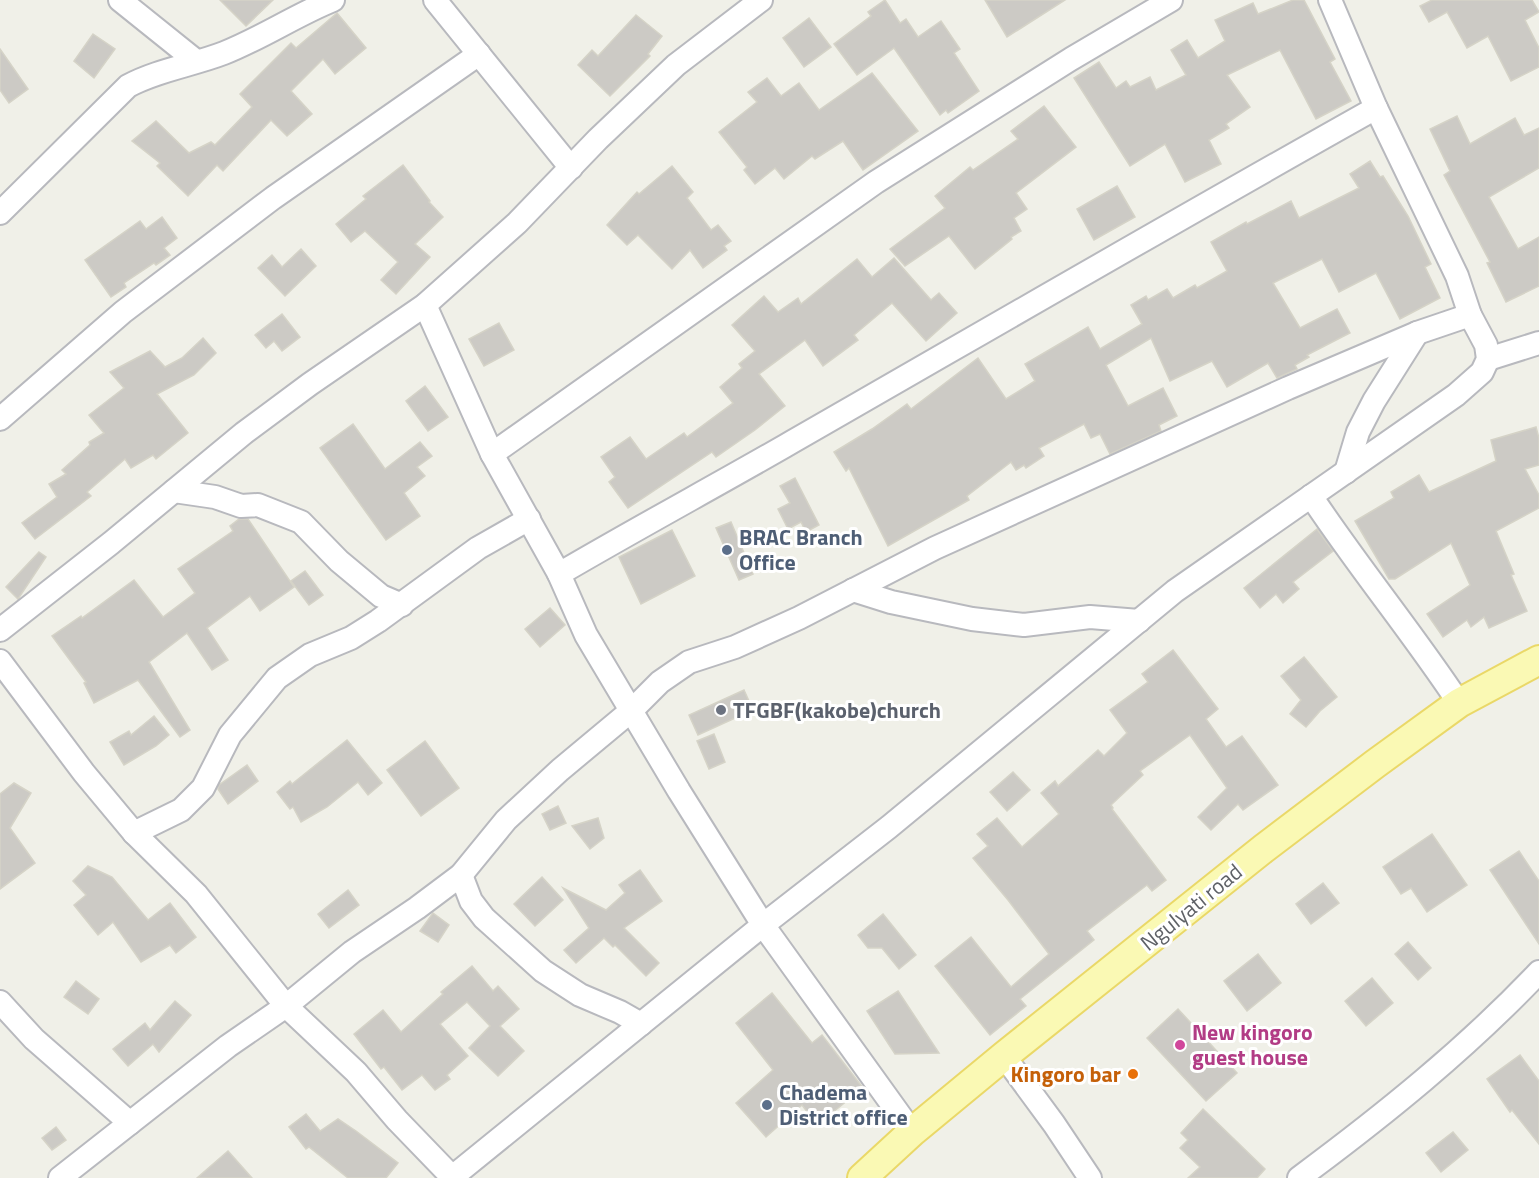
<svg xmlns="http://www.w3.org/2000/svg" width="1539" height="1178" font-family="'Titillium Web',sans-serif">
<style>
.building{fill:#cccac5;stroke:#d5d3c7;stroke-width:1.5}
.lines{fill:none;stroke-linecap:round;stroke-linejoin:round}
.minor-casing{stroke:#b8b9be;stroke-width:26}
.major-casing{stroke:#ead868;stroke-width:32}
.minor{stroke:#fff;stroke-width:22}
.major{stroke:#faf9b4;stroke-width:28}
.service-dot{fill:#5c6f8a;stroke:#fff;stroke-width:2}
.worship-dot{fill:#6b7280;stroke:#fff;stroke-width:2}
.hotel-dot{fill:#d1479c;stroke:#fff;stroke-width:2}
.food-dot{fill:#e8710a;stroke:#fff;stroke-width:2}
.labels{text-anchor:middle;stroke-width:6;stroke-linejoin:round;paint-order:stroke}
.service-label{font-size:22px;font-weight:bold;fill:#4e5e75;stroke:#fff;text-anchor:start}
.worship-label{font-size:22px;font-weight:bold;fill:#5b616d;stroke:#fff;text-anchor:start}
.street-label{font-size:22px;fill:#5f6267;stroke:#fff}
.hotel-label{font-size:22px;font-weight:bold;fill:#b23c85;stroke:#fff;text-anchor:start}
.food-label{font-size:22px;font-weight:bold;fill:#c56008;stroke:#fff;text-anchor:end}
</style>
<rect width="100%" height="100%" fill="#f0f0e8"/>
<g class="building">
<polygon points="220,0 273,0 246,26"/>
<polygon points="885,0 900,23 906,19 918,37 941,21 960,49 954,53 979,91 948,113 946,110 940,115 894,48 857,75 834,44 871,16 868,12"/>
<polygon points="985,0 1065,0 1007,37"/>
<polygon points="1293,0 1304,0 1335,59 1330,62 1351,101 1316,119 1280,50 1227,75 1250,107 1226,124 1229,128 1209,140 1221,164 1185,182 1165,144 1130,166 1074,78 1099,62 1116,88 1126,81 1130,87 1150,77 1156,90 1186,75 1171,50 1187,40 1198,58 1225,41 1215,20 1253,3 1258,14"/>
<polygon points="1432,0 1532,0 1539,12 1525,20 1539,48 1539,67 1511,81 1488,36 1467,48 1447,12 1429,22 1420,6"/>
<polygon points="337,13 366,48 335,74 323,59 291,91 312,114 287,136 271,120 223,171 217,165 188,196 157,166 160,163 132,141 156,121 189,153 211,142 215,145 252,107 240,94 291,43 296,48"/>
<polygon points="636,15 662,36 648,54 650,56 610,96 578,65 592,50 598,56"/>
<polygon points="809,18 831,47 804,67 783,38"/>
<polygon points="93,34 115,49 94,78 74,61"/>
<polygon points="0,49 28,89 9,103 0,90"/>
<polygon points="872,73 918,131 863,170 843,141 815,159 812,156 784,179 775,168 755,184 744,170 747,167 719,132 757,102 748,92 767,78 781,96 799,83 819,110"/>
<polygon points="1044,106 1076,147 1016,193 1027,209 1014,218 1021,231 1011,237 1012,239 975,269 949,236 905,266 890,249 945,208 935,196 970,167 973,170 1018,139 1011,131"/>
<polygon points="1457,116 1470,144 1515,118 1524,135 1539,128 1539,168 1489,197 1518,249 1539,237 1539,286 1506,302 1487,263 1490,262 1444,175 1450,171 1430,129"/>
<polygon points="1370,161 1380,177 1383,176 1408,216 1431,264 1425,267 1440,298 1400,319 1376,273 1339,292 1322,259 1273,283 1300,328 1337,309 1350,333 1307,355 1309,357 1295,365 1297,369 1277,378 1268,363 1227,387 1212,361 1170,381 1151,338 1106,365 1128,406 1163,388 1177,416 1159,425 1161,431 1110,454 1100,434 1091,438 1084,424 1039,448 1044,456 1026,468 1024,465 1016,470 1011,462 967,496 969,500 888,546 849,468 846,471 834,452 872,429 907,404 911,409 978,358 1006,399 1035,381 1025,364 1088,327 1100,349 1142,324 1131,305 1146,296 1148,300 1167,289 1173,298 1195,285 1197,288 1227,271 1211,242 1246,222 1247,224 1291,201 1299,218 1359,188 1350,174"/>
<polygon points="403,165 430,201 429,202 443,217 415,244 430,257 396,294 381,280 398,262 365,231 351,242 336,224 366,199 363,196"/>
<polygon points="672,166 693,192 687,198 711,230 718,225 731,241 724,246 727,250 703,268 690,250 672,269 638,235 627,245 607,225 637,192 639,194"/>
<polygon points="1117,186 1135,217 1094,240 1077,209"/>
<polygon points="162,217 177,238 164,248 170,255 156,265 154,263 124,283 126,287 111,297 85,260 140,221 146,229"/>
<polygon points="301,249 316,266 285,296 258,268 272,255 282,267"/>
<polygon points="894,258 931,300 939,293 957,313 926,341 892,303 854,335 858,340 823,366 805,340 759,374 785,406 755,430 716,457 712,452 628,508 609,482 615,477 601,457 630,437 646,459 684,433 687,437 733,403 720,387 742,368 739,364 755,351 732,325 764,296 778,312 798,298 801,304 857,259 872,277"/>
<polygon points="282,314 300,337 282,351 274,341 266,348 255,335"/>
<polygon points="499,323 514,350 484,366 469,339"/>
<polygon points="203,338 216,353 194,375 157,394 188,433 156,459 153,455 131,468 125,459 87,492 91,496 35,539 22,523 57,497 49,484 66,474 62,470 90,445 89,442 104,433 89,415 124,388 110,372 150,351 165,367 182,358"/>
<polygon points="425,386 448,417 428,431 406,401"/>
<polygon points="353,424 385,469 420,442 432,456 417,467 425,476 404,493 420,516 386,540 320,448"/>
<polygon points="1536,427 1539,438 1539,465 1525,469 1539,495 1539,508 1496,531 1514,574 1511,575 1527,611 1489,628 1484,617 1471,627 1467,620 1443,637 1427,614 1470,585 1451,543 1395,579 1389,579 1355,521 1394,498 1391,492 1419,475 1429,492 1496,461 1491,440"/>
<polygon points="795,478 819,525 806,532 801,522 788,529 778,509 790,503 780,486"/>
<polygon points="239,519 248,519 294,587 260,611 250,596 207,628 228,660 212,670 187,633 149,662 190,730 180,737 138,680 94,703 84,683 86,682 52,636 81,616 82,618 134,580 163,617 195,593 178,569 233,531 230,526"/>
<polygon points="731,522 753,574 739,580 716,528"/>
<polygon points="1317,529 1333,551 1293,582 1299,589 1283,603 1276,594 1260,608 1244,588"/>
<polygon points="672,530 695,576 641,604 619,557"/>
<polygon points="39,552 46,557 18,599 6,587"/>
<polygon points="305,571 323,595 309,605 291,581"/>
<polygon points="550,608 565,625 540,647 525,629"/>
<polygon points="1173,650 1218,709 1206,719 1226,747 1242,736 1278,785 1243,810 1238,804 1211,830 1198,817 1227,788 1190,735 1140,771 1143,775 1111,805 1113,808 1112,809 1166,880 1152,891 1147,885 1087,931 1094,940 1020,999 1026,1006 990,1035 935,966 971,937 1011,987 1049,954 1008,900 973,858 988,846 977,834 997,818 1022,847 1059,814 1041,793 1055,781 1058,786 1098,750 1104,756 1127,733 1110,710 1148,682 1142,674"/>
<polygon points="1304,657 1337,697 1320,711 1306,727 1290,714 1301,700 1281,676"/>
<polygon points="744,690 753,710 698,735 689,715"/>
<polygon points="154,716 169,735 156,746 124,765 110,742 129,731 131,735"/>
<polygon points="714,734 725,762 709,769 697,741"/>
<polygon points="347,740 382,783 368,795 358,782 327,807 301,822 293,807 290,809 277,792 290,781 292,784"/>
<polygon points="425,741 459,788 421,816 387,770"/>
<polygon points="247,765 258,781 228,804 218,789 219,785"/>
<polygon points="1013,772 1030,790 1007,811 990,792"/>
<polygon points="14,783 31,793 10,828 35,863 0,889 0,794"/>
<polygon points="558,806 566,823 550,830 542,814"/>
<polygon points="598,818 604,838 590,849 572,826"/>
<polygon points="1432,834 1467,885 1427,912 1411,888 1401,894 1383,867"/>
<polygon points="1519,851 1539,881 1539,944 1490,870"/>
<polygon points="88,866 112,877 148,920 170,903 196,937 176,953 170,945 141,962 113,922 98,935 74,905 86,895 73,881"/>
<polygon points="640,870 662,901 624,928 659,963 646,976 615,945 613,947 604,938 576,963 564,950 589,928 563,888 606,910 625,893 619,885"/>
<polygon points="542,877 563,900 535,926 514,904"/>
<polygon points="1323,883 1339,903 1311,924 1296,904"/>
<polygon points="348,890 359,905 329,928 318,914"/>
<polygon points="433,913 449,925 438,942 420,931"/>
<polygon points="883,914 916,955 899,969 882,948 868,948 858,935"/>
<polygon points="1408,942 1431,968 1418,980 1395,954"/>
<polygon points="1258,954 1281,983 1247,1011 1224,981"/>
<polygon points="472,966 493,991 498,986 519,1009 500,1026 524,1051 498,1076 469,1048 490,1026 467,1002 440,1024 468,1056 447,1075 450,1079 435,1090 422,1075 402,1090 384,1067 381,1069 354,1034 383,1010 401,1032 443,994 441,992"/>
<polygon points="1372,978 1393,1003 1366,1026 1345,1001"/>
<polygon points="76,981 99,999 88,1014 64,997"/>
<polygon points="898,991 939,1053 895,1054 867,1011"/>
<polygon points="772,993 812,1043 822,1035 863,1088 817,1125 802,1105 766,1137 736,1103 773,1070 736,1023"/>
<polygon points="175,1001 191,1015 159,1052 153,1044 128,1066 113,1049 145,1023 150,1030"/>
<polygon points="1178,1009 1237,1073 1206,1101 1147,1038"/>
<polygon points="1520,1055 1539,1081 1539,1144 1512,1110 1510,1112 1487,1079"/>
<polygon points="1203,1109 1265,1169 1257,1178 1188,1178 1200,1167 1180,1148 1188,1140 1181,1133"/>
<polygon points="306,1114 320,1131 338,1119 356,1131 398,1163 386,1178 348,1178 309,1147 306,1149 289,1127"/>
<polygon points="56,1127 66,1140 52,1150 42,1138"/>
<polygon points="1453,1132 1468,1150 1441,1172 1426,1153"/>
<polygon points="228,1151 252,1178 197,1178"/>
</g>
<g class="lines">
<defs>
<g id="minor">
<polyline points="120,0 196,61"/>
<polyline points="435,0 571,168"/>
<path d="M0 213 128 86C158 70 193 65 224 53 262 38 296 15 333 0"/>
<polyline points="425,305 492,454 559,574 586,635 679,791 763,925 451,1178"/>
<polyline points="1488,359 1539,343"/>
<polyline points="0,419 123,312 273,198 479,54"/>
<polyline points="492,454 876,182 1071,59 1171,0"/>
<polyline points="1346,472 1358,432 1374,401 1417,333"/>
<polyline points="174,491 215,497 241,506 258,505 301,522 339,561 381,596 402,605"/>
<path d="M1311 496C1358 567 1412 632 1459 703"/>
<path d="M559 574C634 530 710 489 785 446 982 333 1178 219 1376 108"/>
<polyline points="853,590 891,602 972,619 1024,625 1090,617 1139,621"/>
<polyline points="0,630 111,543 244,433 310,384 425,305 517,223 598,139 676,65 761,0"/>
<polyline points="0,661 84,773 134,833 196,894 286,1006 356,1072 397,1120 453,1178"/>
<polyline points="134,833 181,810 203,788 230,735 277,678 310,655 351,638 378,621 478,548 529,519"/>
<polyline points="461,875 471,901 484,918 543,971 580,995 620,1012 641,1024"/>
<polyline points="0,1002 34,1039 130,1123"/>
<polyline points="1004,1056 1054,1124 1090,1178"/>
<polyline points="912,1132 763,925 889,827 1175,591 1456,395 1482,372 1488,359 1486,345 1470,315 1457,276 1376,108 1330,0"/>
<polyline points="60,1178 228,1046 286,1006 352,952 417,908 461,875 506,820 560,770 632,710 660,682 689,662 735,647 799,618 935,548 1288,388 1417,333 1470,315"/>
<path d="M1299 1178C1384 1115 1466 1049 1539 972"/>
</g>
<polyline id="major" points="862,1178 912,1132 1004,1056 1263,849 1375,764 1459,703 1539,660"/>
</defs>
<use href="#minor" class="minor-casing"/>
<use href="#major" class="major-casing"/>
<use href="#minor" class="minor"/>
<use href="#major" class="major"/>
</g>
<g class="service-dot">
<circle cx="727" cy="550" r="6"/>
<circle cx="767" cy="1105" r="6"/>
</g>
<circle class="worship-dot" cx="721" cy="710" r="6"/>
<circle class="hotel-dot" cx="1180" cy="1045" r="6"/>
<circle class="food-dot" cx="1133" cy="1074" r="6"/>
<g class="labels">
<g class="service-label">
<text x="739" y="545">BRAC Branch<tspan x="739" dy="25">Office</tspan></text>
<text x="779" y="1100">Chadema<tspan x="779" dy="25">District office</tspan></text>
</g>
<g class="worship-label">
<text x="733" y="718">TFGBF(kakobe)church</text>
</g>
<g class="street-label">
<text transform="translate(1191 907) rotate(-39)" y="8">Ngulyati road</text>
</g>
<g class="hotel-label">
<text x="1192" y="1040">New kingoro<tspan x="1192" dy="25">guest house</tspan></text>
</g>
<g class="food-label">
<text x="1121" y="1082">Kingoro bar</text>
</g>
</g>
</svg>
